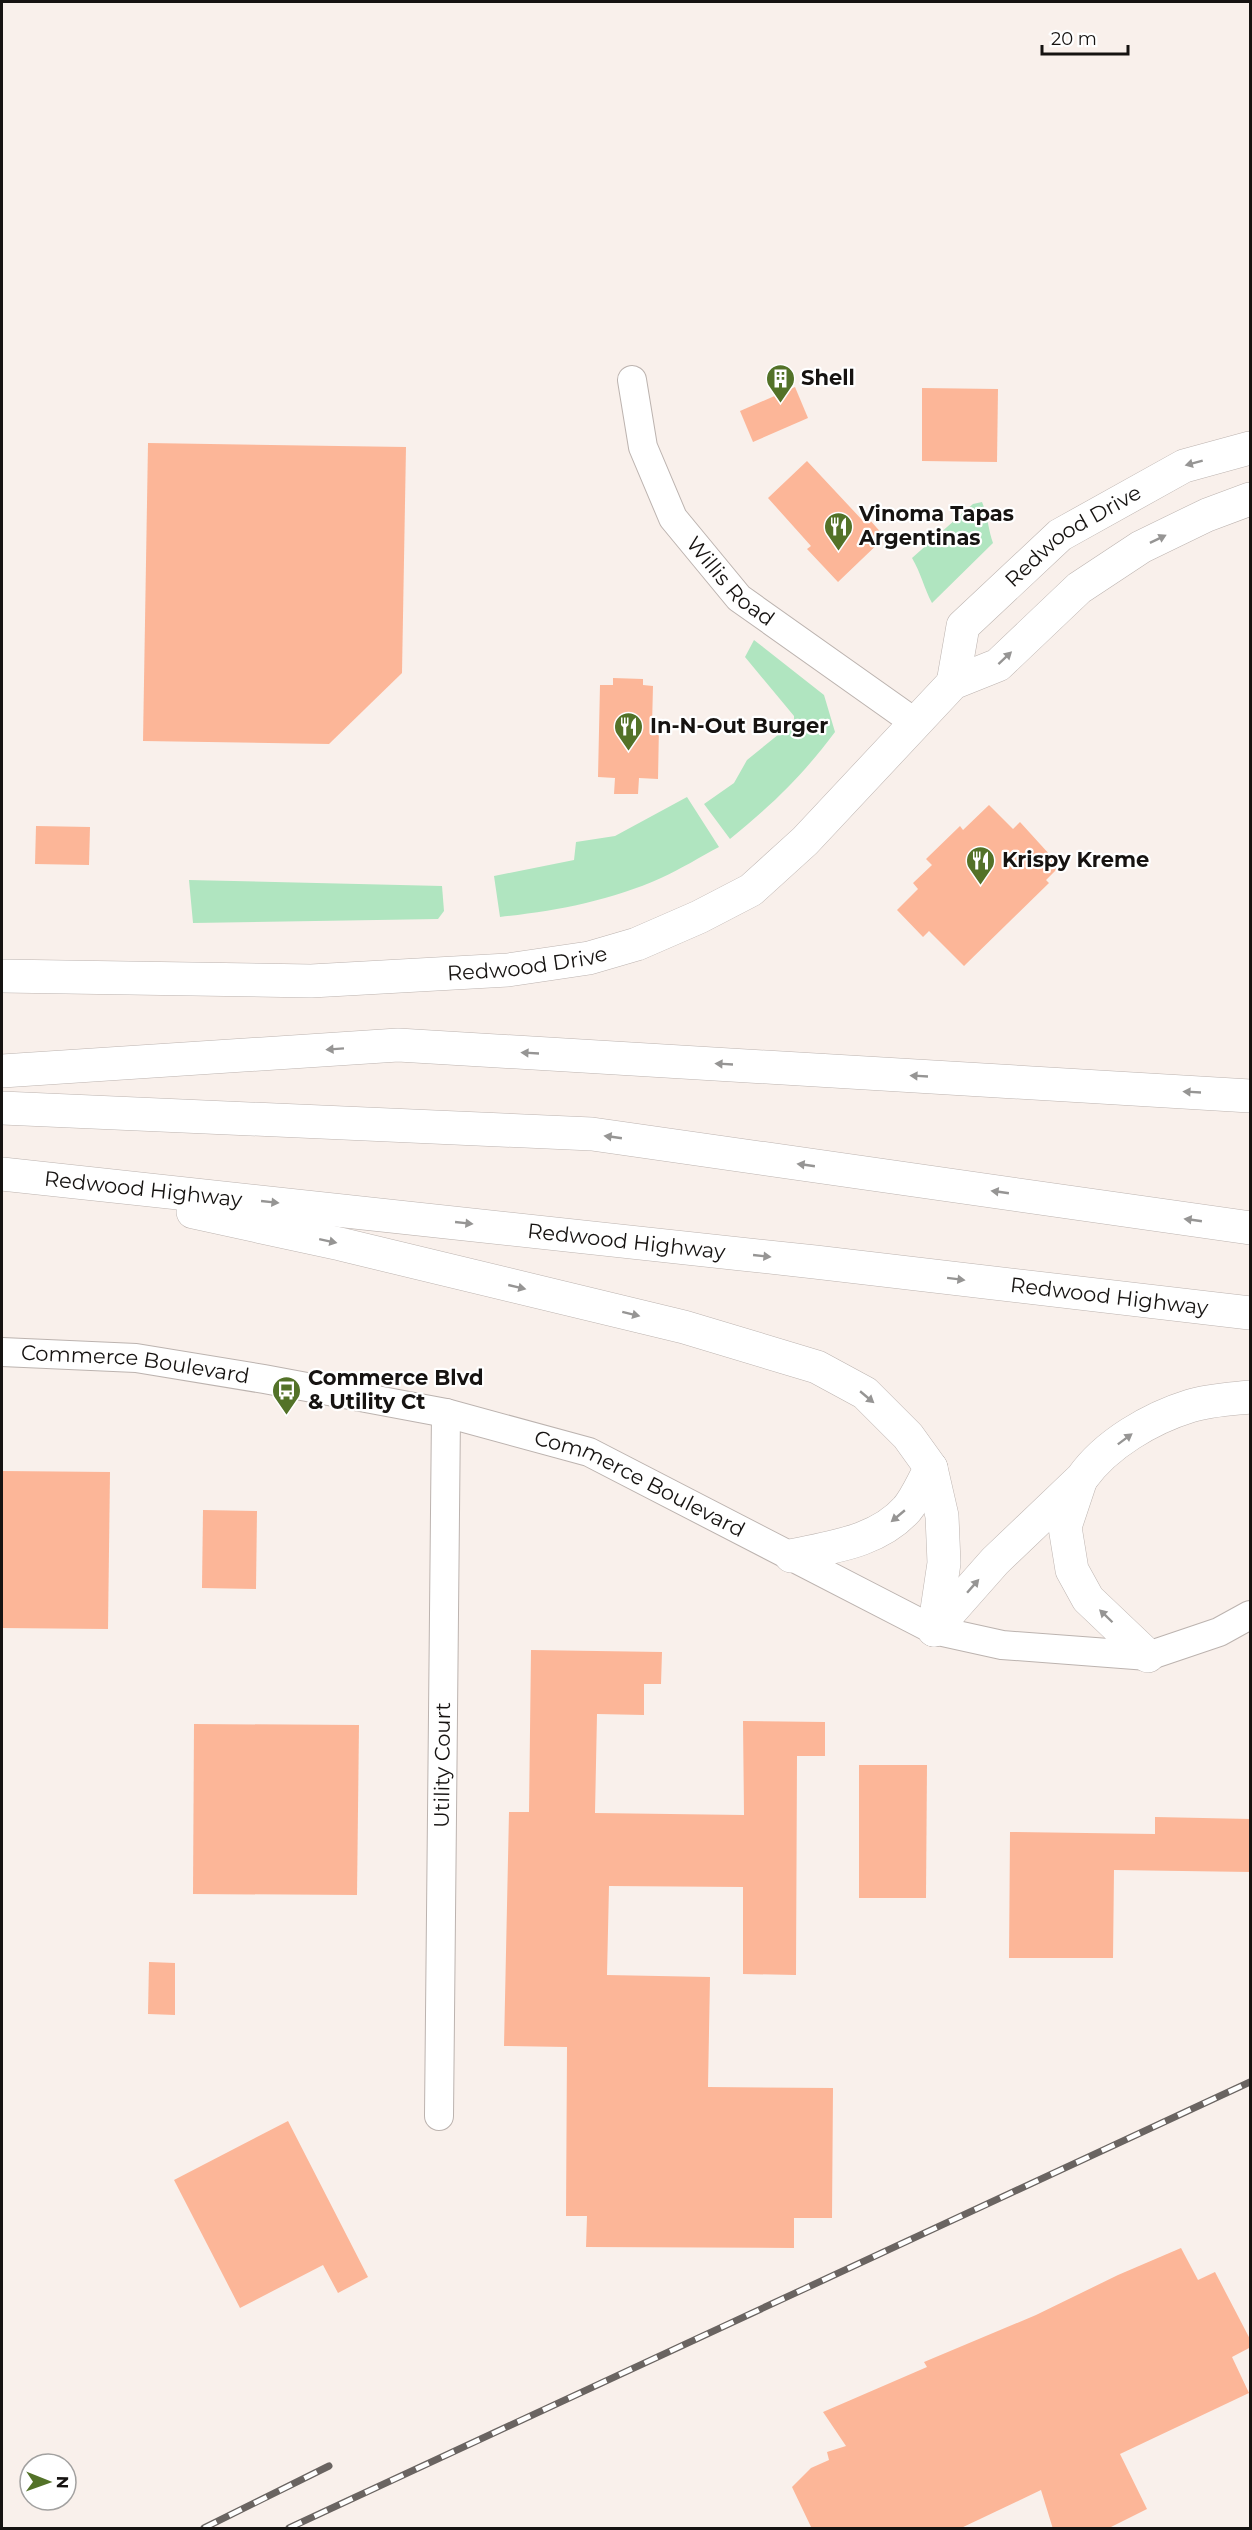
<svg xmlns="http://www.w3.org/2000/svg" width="1252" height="2530" font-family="Montserrat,sans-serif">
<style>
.green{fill:#b0e5c0}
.building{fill:#fcb698}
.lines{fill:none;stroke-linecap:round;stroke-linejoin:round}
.minor-casing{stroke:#bcb3af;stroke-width:30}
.major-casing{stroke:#bcb3af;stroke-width:34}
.highway-casing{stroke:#bcb3af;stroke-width:34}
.minor{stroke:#fff;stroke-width:28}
.major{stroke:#fff;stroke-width:33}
.highway{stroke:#fff;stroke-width:33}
.rail-casing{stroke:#6a6461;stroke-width:7}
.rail{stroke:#fff;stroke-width:4.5;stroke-dasharray:14;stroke-linecap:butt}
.oneway{fill:#969594}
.labels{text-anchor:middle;stroke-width:4.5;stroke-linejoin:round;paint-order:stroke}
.poi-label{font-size:21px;font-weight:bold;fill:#161311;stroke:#fff;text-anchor:start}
.street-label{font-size:21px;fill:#161311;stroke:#fff}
</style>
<rect width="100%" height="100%" fill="#f9f0eb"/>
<g class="green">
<path d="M982 502C988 516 988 529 993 543L932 603C924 588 921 573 912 558L973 504Z"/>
<path d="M754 640 824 695 835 732C802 776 773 804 730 839L704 804 734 783 747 760 794 722V716L745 657Z"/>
<path d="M687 797 719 847C700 857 681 869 661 878 610 901 555 911 500 917L494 876 574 860 576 842 615 836Z"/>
<polygon points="189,880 442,886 444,911 438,919 193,923"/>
</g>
<g class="building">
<polygon points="795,387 808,418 753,442 740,411"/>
<polygon points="922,388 998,389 997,462 922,461"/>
<polygon points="148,443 406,447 402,673 329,744 143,741"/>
<polygon points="807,461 864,522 868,518 885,537 838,582 807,549 811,546 768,498"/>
<polygon points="613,678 643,679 643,685 653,686 652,726 659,726 658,779 639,778 638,794 614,794 615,778 598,777 600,685 613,685"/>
<polygon points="989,805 1013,829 1020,822 1060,866 1046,880 1049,883 964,966 929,931 923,937 897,910 918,889 913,883 932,865 926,859 960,826 963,830"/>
<polygon points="36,826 90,827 89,865 35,864"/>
<polygon points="2,1471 110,1472 108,1629 2,1628"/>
<polygon points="203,1510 257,1511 256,1589 202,1588"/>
<polygon points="531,1650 662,1652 661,1684 644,1684 644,1715 597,1714 595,1813 744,1815 743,1721 825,1722 825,1756 797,1756 796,1975 743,1974 743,1887 609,1886 607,1975 710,1977 708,2087 833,2088 832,2218 794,2218 794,2248 586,2247 587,2216 566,2216 567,2047 504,2046 509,1812 529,1812"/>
<polygon points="194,1724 359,1725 357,1895 193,1894"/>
<polygon points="859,1765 927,1765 926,1898 859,1898"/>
<polygon points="1155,1817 1251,1819 1251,1872 1114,1870 1113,1958 1009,1958 1010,1832 1155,1834"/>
<polygon points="149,1962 175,1963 175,2015 148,2014"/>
<polygon points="288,2121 368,2277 338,2293 323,2265 240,2308 174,2180"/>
<polygon points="1181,2248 1198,2280 1215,2272 1251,2341 1251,2347 1232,2357 1249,2393 1120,2454 1147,2509 1107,2529 1053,2529 1041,2490 959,2529 812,2529 792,2487 811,2468 829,2460 827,2452 846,2446 823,2412 927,2367 924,2362 1036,2315 1118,2275"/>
</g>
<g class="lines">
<defs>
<g id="minor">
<path id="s1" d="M632 380 643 447 673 518 739 598 914 722"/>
<path id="s2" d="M2 1352 136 1358 264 1379 446 1413 589 1452 934 1630 1002 1645 1148 1656 1219 1632 1250 1615"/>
<path id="s3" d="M439 2116 446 1413"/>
</g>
<g id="major">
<path id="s4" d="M953 683 963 626 1060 535 1184 466 1250 448"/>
<path id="s5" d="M2 976 311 981 508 970 589 958 637 944 699 917 751 890 805 841 953 683 998 665 1079 588 1141 547 1207 515 1250 499"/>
</g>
<g id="highway">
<polyline points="2,1071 398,1045 1250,1096"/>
<polyline points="2,1108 592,1134 1250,1228"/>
<path id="s6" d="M2 1174 815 1262 1250 1313"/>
<polyline points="193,1212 340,1244 684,1327 817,1367 865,1393 908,1436 931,1468 942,1516 944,1563 934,1630"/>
<polyline points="1080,1482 1065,1527 1072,1570 1088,1599 1148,1656"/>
<path d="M791 1556C831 1547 878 1542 907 1509 917 1497 923 1481 931 1468"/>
<path d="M934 1630 995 1561 1082 1478C1106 1444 1151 1418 1190 1406 1209 1400 1231 1399 1250 1397"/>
</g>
</defs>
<use href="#minor" class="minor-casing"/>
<use href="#major" class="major-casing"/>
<use href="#highway" class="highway-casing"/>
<use href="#minor" class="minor"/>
<use href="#major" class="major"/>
<use href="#highway" class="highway"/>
<defs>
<g id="rail">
<polyline points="204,2528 329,2466"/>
<polyline points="289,2528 1250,2082"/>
</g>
</defs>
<use href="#rail" class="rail-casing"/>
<use href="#rail" class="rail"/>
</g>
<defs><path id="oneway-solid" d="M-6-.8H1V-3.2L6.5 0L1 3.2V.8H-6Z" transform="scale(1.5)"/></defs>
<g class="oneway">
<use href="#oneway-solid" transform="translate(1194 463) rotate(165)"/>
<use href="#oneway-solid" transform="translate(1158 539) rotate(-26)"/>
<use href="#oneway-solid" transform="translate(1005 658) rotate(-43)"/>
<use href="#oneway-solid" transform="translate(335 1049) rotate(176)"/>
<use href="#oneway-solid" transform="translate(530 1053) rotate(-177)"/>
<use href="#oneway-solid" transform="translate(724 1064) rotate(-177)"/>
<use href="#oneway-solid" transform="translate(919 1076) rotate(-177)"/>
<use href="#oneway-solid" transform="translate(1192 1092) rotate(-177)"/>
<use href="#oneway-solid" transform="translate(613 1137) rotate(-172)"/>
<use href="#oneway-solid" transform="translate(806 1165) rotate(-172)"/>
<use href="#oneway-solid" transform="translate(1000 1192) rotate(-172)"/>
<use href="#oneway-solid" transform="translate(270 1202) rotate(6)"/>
<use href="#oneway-solid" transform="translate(1193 1220) rotate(-172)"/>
<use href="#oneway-solid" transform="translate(464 1223) rotate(6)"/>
<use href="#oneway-solid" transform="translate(328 1241) rotate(12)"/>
<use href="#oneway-solid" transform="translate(762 1256) rotate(6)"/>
<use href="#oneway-solid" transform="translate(956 1279) rotate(7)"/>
<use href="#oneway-solid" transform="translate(517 1287) rotate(13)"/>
<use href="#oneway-solid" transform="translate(631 1314) rotate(14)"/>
<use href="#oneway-solid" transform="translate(867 1397) rotate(40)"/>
<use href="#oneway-solid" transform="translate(1125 1439) rotate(-37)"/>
<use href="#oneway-solid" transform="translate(898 1516) rotate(140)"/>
<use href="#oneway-solid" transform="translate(973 1586) rotate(-49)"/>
<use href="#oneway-solid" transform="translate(1106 1616) rotate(-136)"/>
</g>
<defs>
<symbol id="building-pin" viewBox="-11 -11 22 30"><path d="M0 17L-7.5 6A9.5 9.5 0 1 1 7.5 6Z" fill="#537228" stroke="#fff"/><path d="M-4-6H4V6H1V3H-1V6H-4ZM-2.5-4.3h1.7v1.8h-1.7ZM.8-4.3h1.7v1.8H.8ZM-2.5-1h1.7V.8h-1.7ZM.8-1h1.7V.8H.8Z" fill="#fff"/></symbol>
<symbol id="restaurant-pin" viewBox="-11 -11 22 30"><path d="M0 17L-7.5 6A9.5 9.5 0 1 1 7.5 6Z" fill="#537228" stroke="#fff"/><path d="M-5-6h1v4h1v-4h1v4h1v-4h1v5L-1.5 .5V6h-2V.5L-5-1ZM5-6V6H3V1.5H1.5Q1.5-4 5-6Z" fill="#fff"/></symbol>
<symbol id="bus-pin" viewBox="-11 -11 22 30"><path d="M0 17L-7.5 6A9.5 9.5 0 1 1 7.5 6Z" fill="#537228" stroke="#fff"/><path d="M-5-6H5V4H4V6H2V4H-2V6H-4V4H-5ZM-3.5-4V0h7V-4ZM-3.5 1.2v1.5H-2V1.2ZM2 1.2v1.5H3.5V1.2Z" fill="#fff"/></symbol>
</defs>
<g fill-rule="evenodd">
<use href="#building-pin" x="764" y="362" width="33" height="45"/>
<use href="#restaurant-pin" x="822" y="510" width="33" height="45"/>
<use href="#restaurant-pin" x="612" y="710" width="33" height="45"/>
<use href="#restaurant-pin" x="964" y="844" width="33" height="45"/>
<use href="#bus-pin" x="270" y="1374" width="33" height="45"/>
</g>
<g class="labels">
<g class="poi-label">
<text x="801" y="385">Shell</text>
<text x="859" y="521">Vinoma Tapas<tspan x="859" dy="24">Argentinas</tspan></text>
<text x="650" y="733">In-N-Out Burger</text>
<text x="1002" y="867">Krispy Kreme</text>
<text x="308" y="1385">Commerce Blvd<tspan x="308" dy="24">&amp; Utility Ct</tspan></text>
</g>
<g class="street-label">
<text dy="7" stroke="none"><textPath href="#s4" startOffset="201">Redwood Drive</textPath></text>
<text dy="7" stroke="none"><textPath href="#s1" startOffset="231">Willis Road</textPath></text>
<text dy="7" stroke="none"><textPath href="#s5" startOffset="526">Redwood Drive</textPath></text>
<text dy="7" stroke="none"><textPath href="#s6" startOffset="142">Redwood Highway</textPath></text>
<text dy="7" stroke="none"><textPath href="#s6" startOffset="628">Redwood Highway</textPath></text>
<text dy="7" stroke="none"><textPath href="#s6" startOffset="1114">Redwood Highway</textPath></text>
<text dy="7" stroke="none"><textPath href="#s2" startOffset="134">Commerce Boulevard</textPath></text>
<text dy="7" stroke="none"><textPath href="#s2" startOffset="656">Commerce Boulevard</textPath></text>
<text dy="7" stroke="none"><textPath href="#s3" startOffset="351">Utility Court</textPath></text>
</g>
</g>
<rect width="1252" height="2530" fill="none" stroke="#161311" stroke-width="6"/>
<g transform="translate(48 2482) rotate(91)"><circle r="28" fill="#ffffff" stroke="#a2a1a0" stroke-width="1.5"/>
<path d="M0-4.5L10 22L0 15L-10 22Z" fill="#537228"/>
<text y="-9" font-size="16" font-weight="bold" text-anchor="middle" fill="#161311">N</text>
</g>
<path d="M1042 45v9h86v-9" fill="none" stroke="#161311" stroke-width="3"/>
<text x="1051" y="45" font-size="18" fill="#161311" stroke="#ffffff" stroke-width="4.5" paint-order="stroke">20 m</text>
</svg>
